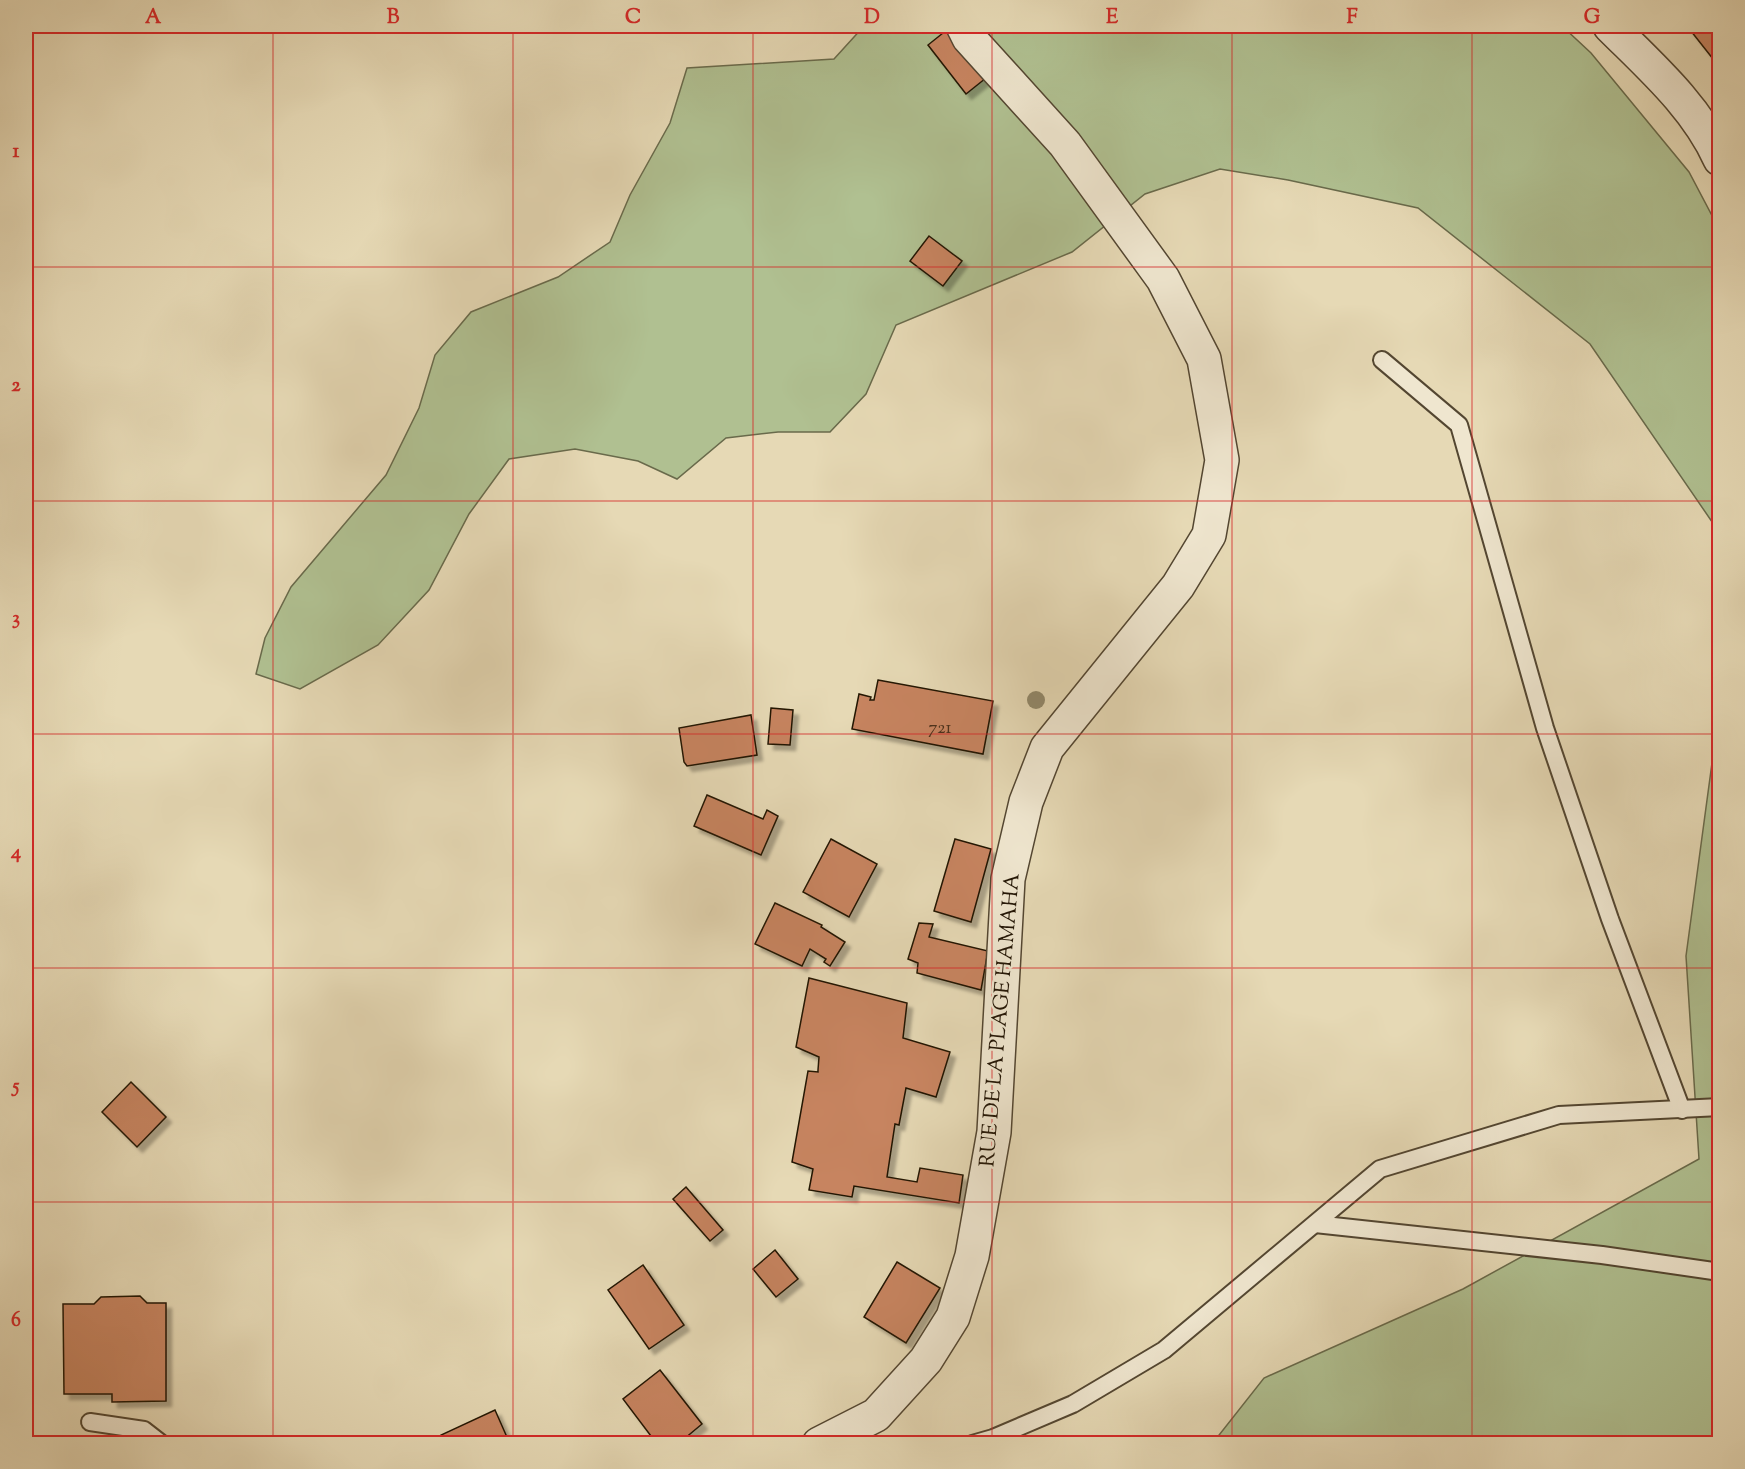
<svg xmlns="http://www.w3.org/2000/svg" width="1745" height="1469" font-family="'Sorts Mill Goudy',serif">
<style>
.green{fill:#b0c091;stroke:#696a4b;stroke-width:1.5}
.building{fill:#c78461;stroke:#221505;stroke-width:1.5;filter:url(#shadow)}
.lines{fill:none;stroke-linecap:round;stroke-linejoin:round}
.service-casing{stroke:#534631;stroke-width:20}
.minor-casing{stroke:#534631;stroke-width:36}
.service{stroke:#efe6cf;stroke-width:16}
.minor{stroke:#efe6cf;stroke-width:33}
.tree{fill:#92896b}
.grid{fill:none;stroke:#d62828;stroke-width:1.5;stroke-opacity:0.55}
.labels{text-anchor:middle;stroke-width:4.5;stroke-linejoin:round;paint-order:stroke}
.number-label{font-size:18px;fill:#4b311c}
.street-label{font-size:21px;fill:#221505;stroke:#efe6cf}
.neatline{fill:none;stroke:#d62828;stroke-width:2}
.grid-label{font-size:20px;text-anchor:middle;font-weight:bold;fill:#d62828}
</style>
<defs>
<filter id="shadow"><feDropShadow dx="5.5" dy="5.5" stdDeviation="1.5" flood-color="#0004"/></filter>
</defs>
<rect width="100%" height="100%" fill="#e6d9b5"/>
<filter id="stains"><feTurbulence type="fractalNoise" baseFrequency=".00333" numOctaves="4"/><feColorMatrix values="0 0 0 0 .2 0 0 0 0 .09 0 0 0 0 .02 0 0 0 .5 -.17"/></filter>
<radialGradient id="worn" r=".72"><stop offset=".6" stop-color="#630" stop-opacity="0"/><stop offset="1" stop-color="#630" stop-opacity=".3"/></radialGradient>
<g class="green">
<polygon points="864,26 1562,26 1591,53 1689,172 1719,229 1719,532 1590,344 1418,208 1288,180 1220,169 1145,194 1072,252 896,325 866,394 830,432 778,432 726,438 677,479 638,461 575,449 509,459 469,514 429,590 378,645 300,689 256,674 265,638 291,587 386,475 419,408 435,355 471,312 558,277 610,242 630,195 670,123 687,68 834,59"/>
<polygon points="1719,711 1719,1443 1212,1444 1264,1378 1463,1289 1699,1159 1686,956"/>
</g>
<g class="building">
<polygon points="1687,26 1720,26 1720,62 1717,64"/>
<polygon points="948,29 986,78 966,94 928,45"/>
<polygon points="929,236 962,261 943,286 910,261"/>
<polygon points="878,680 993,701 983,754 852,729 859,694 871,697 870,700 874,700"/>
<polygon points="771,708 793,710 790,745 768,744"/>
<polygon points="751,715 757,755 687,766 684,762 679,728"/>
<polygon points="707,795 763,819 767,810 778,816 761,855 694,826"/>
<polygon points="831,839 877,864 849,917 803,892"/>
<polygon points="955,839 991,849 971,922 934,911"/>
<polygon points="775,903 822,925 821,927 845,942 830,966 824,962 826,959 810,949 802,966 755,944"/>
<polygon points="919,923 933,924 929,937 988,951 981,990 917,973 918,963 908,959"/>
<polygon points="809,978 907,1003 903,1038 950,1052 936,1097 906,1088 899,1125 895,1124 887,1177 917,1182 920,1168 963,1175 959,1203 854,1186 852,1197 809,1190 813,1169 792,1162 808,1071 818,1072 818,1070 819,1057 796,1047"/>
<polygon points="131,1082 166,1117 137,1147 102,1112"/>
<polygon points="686,1187 723,1230 710,1241 673,1199"/>
<polygon points="775,1250 798,1279 776,1297 753,1269"/>
<polygon points="897,1262 940,1288 906,1343 864,1317"/>
<polygon points="643,1265 684,1325 649,1349 608,1290"/>
<polygon points="140,1296 147,1303 166,1303 166,1401 112,1402 112,1394 64,1394 63,1304 94,1304 101,1297"/>
<polygon points="660,1370 702,1424 678,1444 657,1444 623,1399"/>
<polygon points="495,1410 510,1444 445,1444 441,1435"/>
<polygon points="78,1436 79,1444 50,1442"/>
</g>
<g class="lines">
<defs>
<g id="service">
<polyline points="1382,360 1459,425 1545,728 1610,919 1682,1110"/>
<polyline points="1315,1224 1602,1255 1720,1272"/>
<polyline points="90,1422 144,1430 162,1444"/>
<polyline points="972,1444 993,1438 1073,1404 1164,1350 1380,1169 1559,1115 1720,1107"/>
</g>
<g id="minor">
<path d="M1610 26C1650 66 1696 106 1720 159"/>
<polyline points="819,1444 876,1415 926,1360 953,1317 972,1256 994,1132 1008,879 1026,802 1047,748 1178,586 1209,535 1222,460 1204,359 1163,279 1065,144 969,38 963,26"/>
</g>
</defs>
<use href="#service" class="service-casing"/>
<use href="#minor" class="minor-casing"/>
<use href="#service" class="service"/>
<use href="#minor" class="minor"/>
</g>
<circle class="tree" cx="1036" cy="700" r="9"/>
<path class="grid" d="M273 26V1444M513 26V1444M753 26V1444M992 26V1444M1232 26V1444M1472 26V1444M26 267H1720M26 501H1720M26 734H1720M26 968H1720M26 1202H1720"/>
<g class="labels">
<g class="number-label">
<text x="940" y="733">721</text>
</g>
<g class="street-label">
<text transform="translate(999 1020) rotate(-85)" y="7">RUE DE LA PLAGE HAMAHA</text>
</g>
</g>
<rect width="1745" height="1469" fill="none" stroke="#e6d9b5" stroke-width="66"/>
<rect x="33" y="33" width="1679" height="1403" class="neatline"/>
<g class="grid-label">
<text x="153" y="23">A</text>
<text x="393" y="23">B</text>
<text x="633" y="23">C</text>
<text x="872" y="23">D</text>
<text x="1112" y="23">E</text>
<text x="1352" y="23">F</text>
<text x="1592" y="23">G</text>
<text x="16" y="157">1</text>
<text x="16" y="391">2</text>
<text x="16" y="624">3</text>
<text x="16" y="858">4</text>
<text x="16" y="1092">5</text>
<text x="16" y="1326">6</text>
</g>
<rect width="100%" height="100%" filter="url(#stains)"/>
<rect width="100%" height="100%" fill="url(#worn)"/>
</svg>
